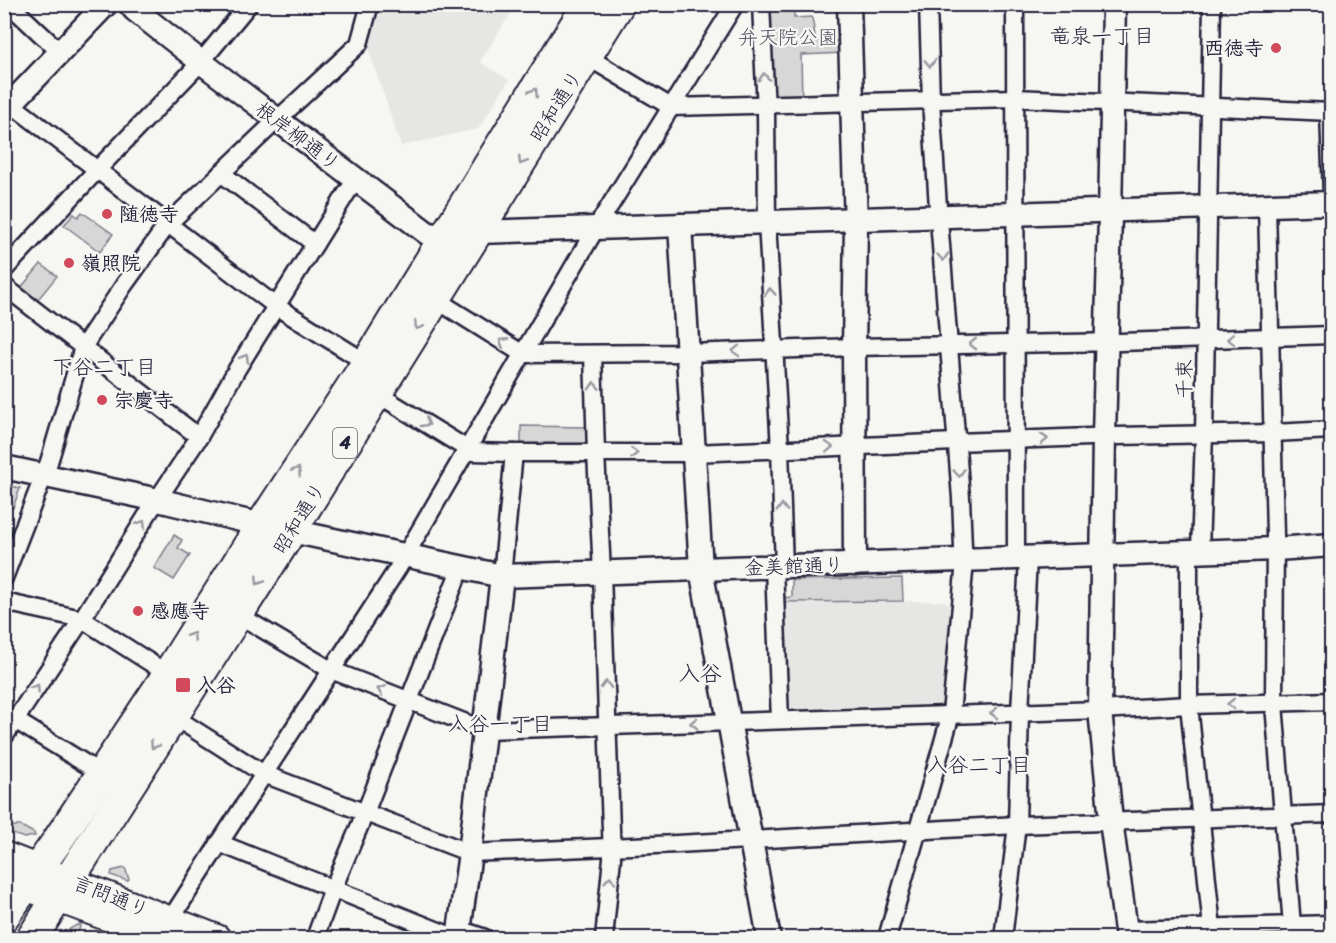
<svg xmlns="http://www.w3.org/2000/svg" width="1336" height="943" font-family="Sriracha,'Klee One',sans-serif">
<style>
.built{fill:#e6e6e4}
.green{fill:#d7d7d7;stroke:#7c7c89;stroke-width:1.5}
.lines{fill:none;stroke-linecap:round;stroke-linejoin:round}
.street-casing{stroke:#22223b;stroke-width:21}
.secondary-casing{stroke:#22223b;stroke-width:27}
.primary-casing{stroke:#22223b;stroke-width:30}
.highway-casing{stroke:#22223b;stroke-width:34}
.street{stroke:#f6f6f2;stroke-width:16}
.secondary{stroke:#f6f6f2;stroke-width:22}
.primary{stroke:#f6f6f2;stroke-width:26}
.highway{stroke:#f6f6f2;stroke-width:30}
.oneway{stroke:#9797a0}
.poi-dot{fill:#d1495b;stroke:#f6f6f2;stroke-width:2}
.labels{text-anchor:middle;stroke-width:4.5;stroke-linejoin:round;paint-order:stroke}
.shield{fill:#f6f6f2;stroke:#626272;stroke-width:1.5}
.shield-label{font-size:18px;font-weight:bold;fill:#22223b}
.park-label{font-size:20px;fill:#4f4f62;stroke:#f6f6f2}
.poi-label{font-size:20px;font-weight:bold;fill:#22223b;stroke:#f6f6f2;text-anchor:start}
.street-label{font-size:20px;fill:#22223b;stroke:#f6f6f2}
.neighbourhood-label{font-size:21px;fill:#22223b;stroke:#f6f6f2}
.quarter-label{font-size:22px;fill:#22223b;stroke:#f6f6f2}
</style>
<rect width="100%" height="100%" fill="#f6f6f2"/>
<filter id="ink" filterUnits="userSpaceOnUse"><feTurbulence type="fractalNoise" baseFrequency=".0167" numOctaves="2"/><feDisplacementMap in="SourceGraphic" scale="12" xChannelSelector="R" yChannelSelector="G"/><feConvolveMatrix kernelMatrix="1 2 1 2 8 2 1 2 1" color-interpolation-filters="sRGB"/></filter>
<g filter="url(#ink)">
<g class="built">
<polygon points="376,5 516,5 480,62 509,80 478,129 401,146 367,45"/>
<polygon points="945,601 950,606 946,705 943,709 787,715 781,603"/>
</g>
<g class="green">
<polygon points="766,5 794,5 794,18 812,17 816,41 842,41 843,53 801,55 802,100 768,103"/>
<polygon points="82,212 113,234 100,252 64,225 74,214 78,217"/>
<polygon points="41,264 57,276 35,303 19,290"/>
<polygon points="521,426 589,427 589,447 521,446"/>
<polygon points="5,485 20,488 13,508 6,506 5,517"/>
<polygon points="174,535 182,540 178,548 190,555 174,580 154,568"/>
<polygon points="902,578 903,601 782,602 782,598 792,597 792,580"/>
<polygon points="14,826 21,826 34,833 35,836 24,838 10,833 9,830"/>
<polygon points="125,868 129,879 127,881 111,875 112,871"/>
<path d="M81 924 76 938H61C66 931 72 926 81 924Z"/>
</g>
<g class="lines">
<defs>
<g id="street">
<polyline points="9,4 60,52"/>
<polyline points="761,4 766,111 767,222 780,449 784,567"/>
<polyline points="1015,4 1016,558"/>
<polyline points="586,56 671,107 1015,98 1332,112"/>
<polyline points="11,104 277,307 367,363"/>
<polyline points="1329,112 1332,195"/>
<polyline points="221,173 315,244"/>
<polyline points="1267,205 1275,535 1274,704 1293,938"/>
<polyline points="4,270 97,170 201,62 249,4"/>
<polyline points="4,286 199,437"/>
<polyline points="435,299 523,354 689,353 854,347 1120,342 1332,335"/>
<polyline points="593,354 596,453 602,573 612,858 604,938"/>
<polyline points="376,393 472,452 514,453 693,453 956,442 1117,436 1273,433 1332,430"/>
<polyline points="1200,551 1204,434 1212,4"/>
<polyline points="1189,552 1189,705 1213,938"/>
<polyline points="774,567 780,720"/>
<polyline points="502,576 514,453"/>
<polyline points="4,578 49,462 83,347 124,285 168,224 277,120 359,44 370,4"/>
<polyline points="4,602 82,619 168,674"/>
<polyline points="237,614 331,670 484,730 1100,710 1189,705 1332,701"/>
<polyline points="173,716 264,774 470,853 677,844 1017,825 1332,814"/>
<polyline points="5,718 15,720 102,774"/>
<polyline points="4,737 82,619 149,512 199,437 237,369 348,191 357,180"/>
<polyline points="219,843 456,938"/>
<polyline points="170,920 264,774 398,568 596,228 735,4"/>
<polyline points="459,929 485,938"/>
<polyline points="1126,930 1332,924"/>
<polyline points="315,938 333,889 365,813 461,567"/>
<polyline points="887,938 951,714 964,572 961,498 938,207 931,101 928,4"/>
<polyline points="1003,938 1017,825 1020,712 1028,558"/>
</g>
<g id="secondary">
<polyline points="130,4 135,10 201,62 427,233 444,238 478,232 1332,203"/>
<polyline points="849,4 856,226 854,347 855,564"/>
<polyline points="1114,4 1110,216 1104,436 1100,710 1111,821 1127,938"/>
<polyline points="4,111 106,4"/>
<polyline points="680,225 701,569 769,938"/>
<polyline points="4,467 158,500 245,521 502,576 1016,558 1276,549 1332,545"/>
<polyline points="458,938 470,853 502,576"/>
</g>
<g id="primary">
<polyline points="4,855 217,938"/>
<polyline points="4,879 163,938"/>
</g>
<g id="highway">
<polyline points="4,916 56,843 168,674 262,524 367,363 588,4"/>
<polyline points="32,938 84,856 291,531 619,4"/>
</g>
</defs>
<use href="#street" class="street-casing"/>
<use href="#secondary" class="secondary-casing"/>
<use href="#primary" class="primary-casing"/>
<use href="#highway" class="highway-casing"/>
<use href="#street" class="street"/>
<use href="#secondary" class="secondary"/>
<use href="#primary" class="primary"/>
<use href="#highway" class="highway"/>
</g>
<defs><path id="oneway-chevron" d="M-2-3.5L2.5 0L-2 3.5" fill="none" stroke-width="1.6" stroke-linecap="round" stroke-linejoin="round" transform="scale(1.5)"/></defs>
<g class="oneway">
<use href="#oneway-chevron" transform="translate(930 63) rotate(88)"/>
<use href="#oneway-chevron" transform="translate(764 77) rotate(-92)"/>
<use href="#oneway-chevron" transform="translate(534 92) rotate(-58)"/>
<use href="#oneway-chevron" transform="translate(522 161) rotate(122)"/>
<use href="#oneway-chevron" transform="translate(943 257) rotate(85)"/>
<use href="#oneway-chevron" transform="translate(770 292) rotate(-94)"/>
<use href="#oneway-chevron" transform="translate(418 326) rotate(122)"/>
<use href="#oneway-chevron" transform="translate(1231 339) rotate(178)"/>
<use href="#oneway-chevron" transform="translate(503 342) rotate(-148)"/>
<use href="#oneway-chevron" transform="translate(973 344) rotate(179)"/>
<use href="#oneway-chevron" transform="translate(736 351) rotate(178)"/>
<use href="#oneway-chevron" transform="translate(245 358) rotate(-58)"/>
<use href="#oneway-chevron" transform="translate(594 386) rotate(-92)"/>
<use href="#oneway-chevron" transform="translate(426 423) rotate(31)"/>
<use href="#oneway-chevron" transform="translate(1044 439) rotate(-3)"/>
<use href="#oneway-chevron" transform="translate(829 447) rotate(-2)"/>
<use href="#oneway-chevron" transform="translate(634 453)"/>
<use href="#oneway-chevron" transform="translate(297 471) rotate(-57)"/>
<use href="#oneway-chevron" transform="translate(959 473) rotate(85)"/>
<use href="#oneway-chevron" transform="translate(782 508) rotate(-92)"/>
<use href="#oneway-chevron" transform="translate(142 524) rotate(-58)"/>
<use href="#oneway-chevron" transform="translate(259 581) rotate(123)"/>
<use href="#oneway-chevron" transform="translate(192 636) rotate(-58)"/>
<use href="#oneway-chevron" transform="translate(606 685) rotate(-91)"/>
<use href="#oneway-chevron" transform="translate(36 688) rotate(-57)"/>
<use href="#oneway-chevron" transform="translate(381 690) rotate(-159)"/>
<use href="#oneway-chevron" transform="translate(1231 704) rotate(179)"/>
<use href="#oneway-chevron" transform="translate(994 713) rotate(179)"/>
<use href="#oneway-chevron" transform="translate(694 723) rotate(179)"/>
<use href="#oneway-chevron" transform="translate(154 745) rotate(123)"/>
<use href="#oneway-chevron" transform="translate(610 880) rotate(-84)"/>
</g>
</g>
<g class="poi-dot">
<circle cx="1276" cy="48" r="6"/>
<circle cx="107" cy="214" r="6"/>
<circle cx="69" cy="263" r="6"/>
<circle cx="102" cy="400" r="6"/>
<circle cx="138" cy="611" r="6"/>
<rect x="175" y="677" width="16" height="16" rx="3"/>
</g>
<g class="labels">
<rect class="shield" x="333" y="428" width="24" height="30" rx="4.5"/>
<g class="shield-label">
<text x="345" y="449">4</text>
</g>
<g class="park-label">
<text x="788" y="44">弁天院公園</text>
</g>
<g class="poi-label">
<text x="1264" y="55" text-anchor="end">西徳寺</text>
<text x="119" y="221">随徳寺</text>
<text x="81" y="270">嶺照院</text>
<text x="114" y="407">宗慶寺</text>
<text x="150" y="618">感應寺</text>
<text x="196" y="692">入谷</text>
</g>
<g class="street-label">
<text transform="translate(556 106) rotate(-58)" y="7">昭和通り</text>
<text transform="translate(298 136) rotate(37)" y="7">根岸柳通り</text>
<text transform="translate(1184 379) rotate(-89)" y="7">千束</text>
<text transform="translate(299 518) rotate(-58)" y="7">昭和通り</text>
<text transform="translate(794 566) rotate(-2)" y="7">金美館通り</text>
<text transform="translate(111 896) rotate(22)" y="7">言問通り</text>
</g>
<g class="neighbourhood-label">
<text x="1102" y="43">竜泉一丁目</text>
<text x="104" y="374">下谷二丁目</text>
<text x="500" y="731">入谷一丁目</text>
<text x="979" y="772">入谷二丁目</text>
</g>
<g class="quarter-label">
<text x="700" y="681">入谷</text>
</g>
</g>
<rect width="1336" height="943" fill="none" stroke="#f6f6f2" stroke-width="24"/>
<rect x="12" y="12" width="1312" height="919" fill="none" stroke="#22223b" stroke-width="2" filter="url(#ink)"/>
</svg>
